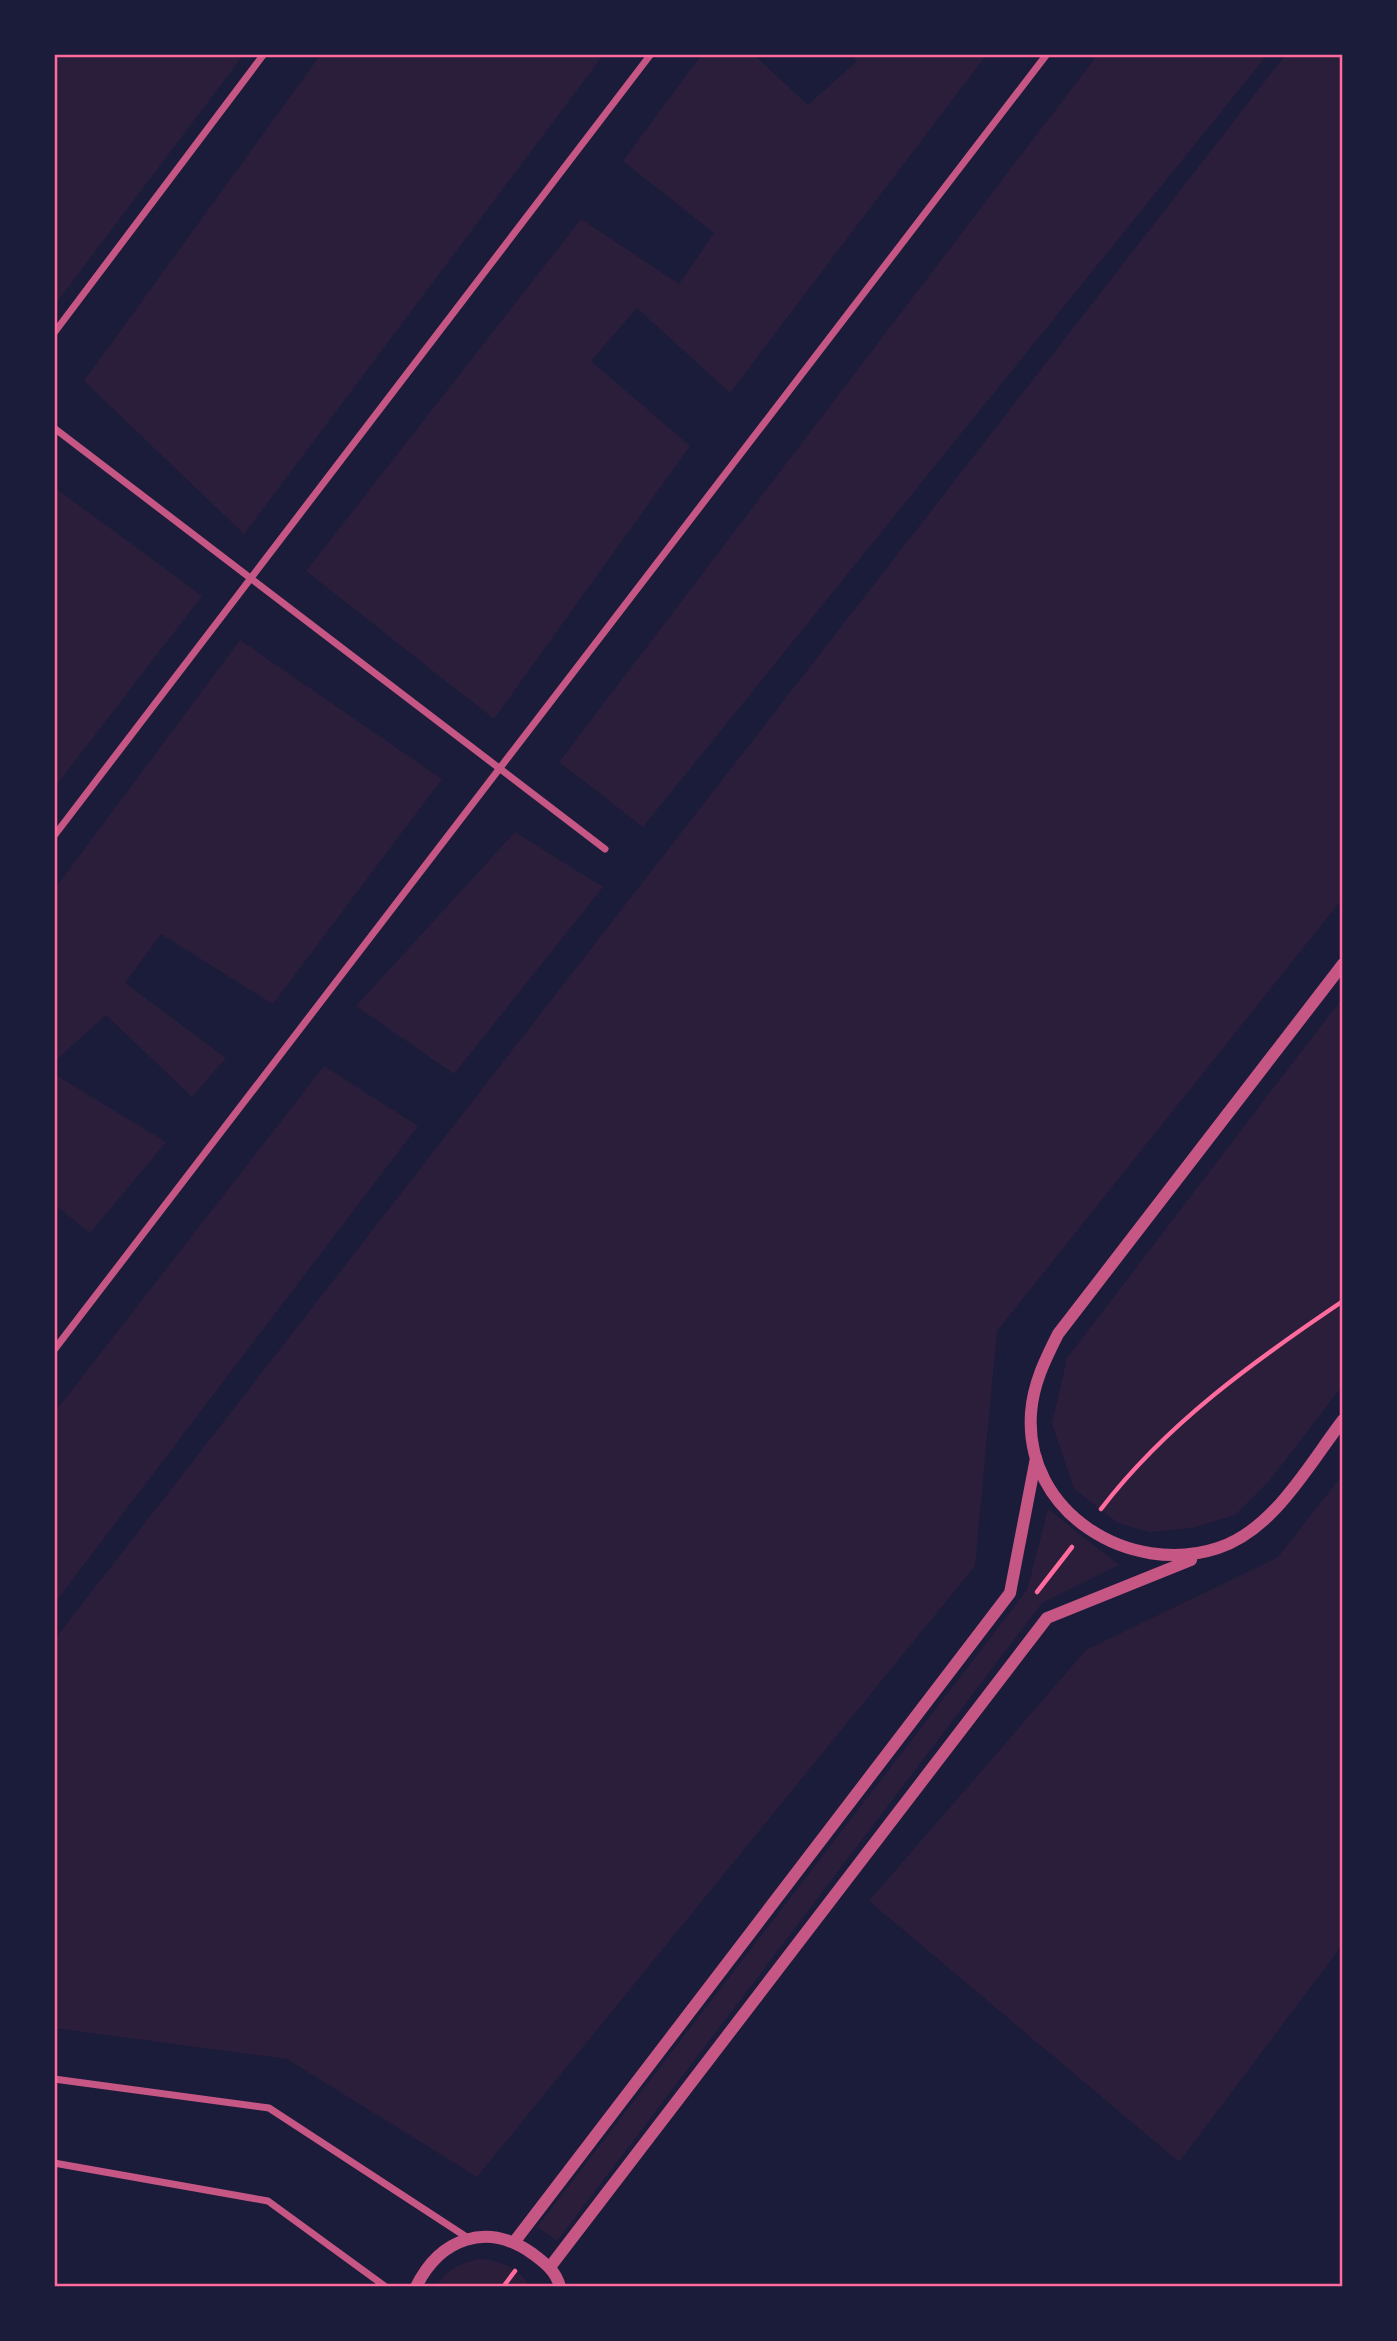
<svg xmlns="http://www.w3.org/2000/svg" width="1397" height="2341" font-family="Barlow,sans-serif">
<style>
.green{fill:#2a1e3b}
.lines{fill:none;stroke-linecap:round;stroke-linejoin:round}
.path{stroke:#ff6b9d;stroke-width:4.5}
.minor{stroke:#c65784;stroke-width:7}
.tertiary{stroke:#c65784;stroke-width:12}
.neatline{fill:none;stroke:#ff6b9d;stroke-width:2.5}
</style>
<rect width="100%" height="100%" fill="#1b1b3a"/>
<g class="green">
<polygon points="54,54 244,54 54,306"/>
<polygon points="321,54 604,54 244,534 84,381"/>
<polygon points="702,54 753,54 808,105 857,61 850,54 987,54 730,393 637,308 591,361 690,446 494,719 306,571 581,219 679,284 714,233 623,161"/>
<polygon points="1098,54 1268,54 643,827 559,762"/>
<polygon points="1286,54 1343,54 1343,898 997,1331 975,1566 477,2177 287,2059 54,2028 54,1640"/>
<polygon points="54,487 202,596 54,788"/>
<polygon points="240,640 442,779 273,1004 161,934 125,983 226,1058 192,1097 106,1015 54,1062 54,890"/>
<polygon points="515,832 603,887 454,1074 356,1006"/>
<polygon points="1343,997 1343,1385 1270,1480 1235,1515 1193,1528 1149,1532 1118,1523 1074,1489 1052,1424 1067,1358"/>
<polygon points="324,1066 418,1126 54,1604 54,1413"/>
<polygon points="54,1074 166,1142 90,1233 54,1204"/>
<polygon points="1343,1474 1343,1944 1179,2162 869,1901 1086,1650 1278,1557"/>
<polygon points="1048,1509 1119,1565 1042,1603 557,2241 537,2227 1027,1590"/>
<path d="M481 2259C502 2261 519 2268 530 2287H436C446 2269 462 2262 481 2259Z"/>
</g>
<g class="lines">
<g class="path">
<path d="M1101 1509C1166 1424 1254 1361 1343 1301"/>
<polyline points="1037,1592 1072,1547"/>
<polyline points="503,2287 515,2271"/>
</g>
<g class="minor">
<polyline points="54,333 264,54"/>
<polyline points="54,428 605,849"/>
<polyline points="54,836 651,54"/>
<polyline points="54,1350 1047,54"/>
<polyline points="54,2079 269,2108 468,2238"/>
<polyline points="54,2163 268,2201 386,2287"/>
</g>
<g class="tertiary">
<path d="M1343 964 1058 1334C1045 1360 1033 1384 1031 1413 1024 1513 1130 1577 1218 1548 1274 1530 1309 1464 1343 1420"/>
<polyline points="515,2241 1010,1593 1036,1458"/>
<polyline points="550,2267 1047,1618 1191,1560"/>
<path d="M416 2287C440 2238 487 2221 533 2254 545 2263 556 2271 560 2287"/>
</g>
</g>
<rect width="1397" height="2341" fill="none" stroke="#1b1b3a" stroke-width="112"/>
<rect x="56" y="56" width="1285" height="2229" class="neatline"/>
</svg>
